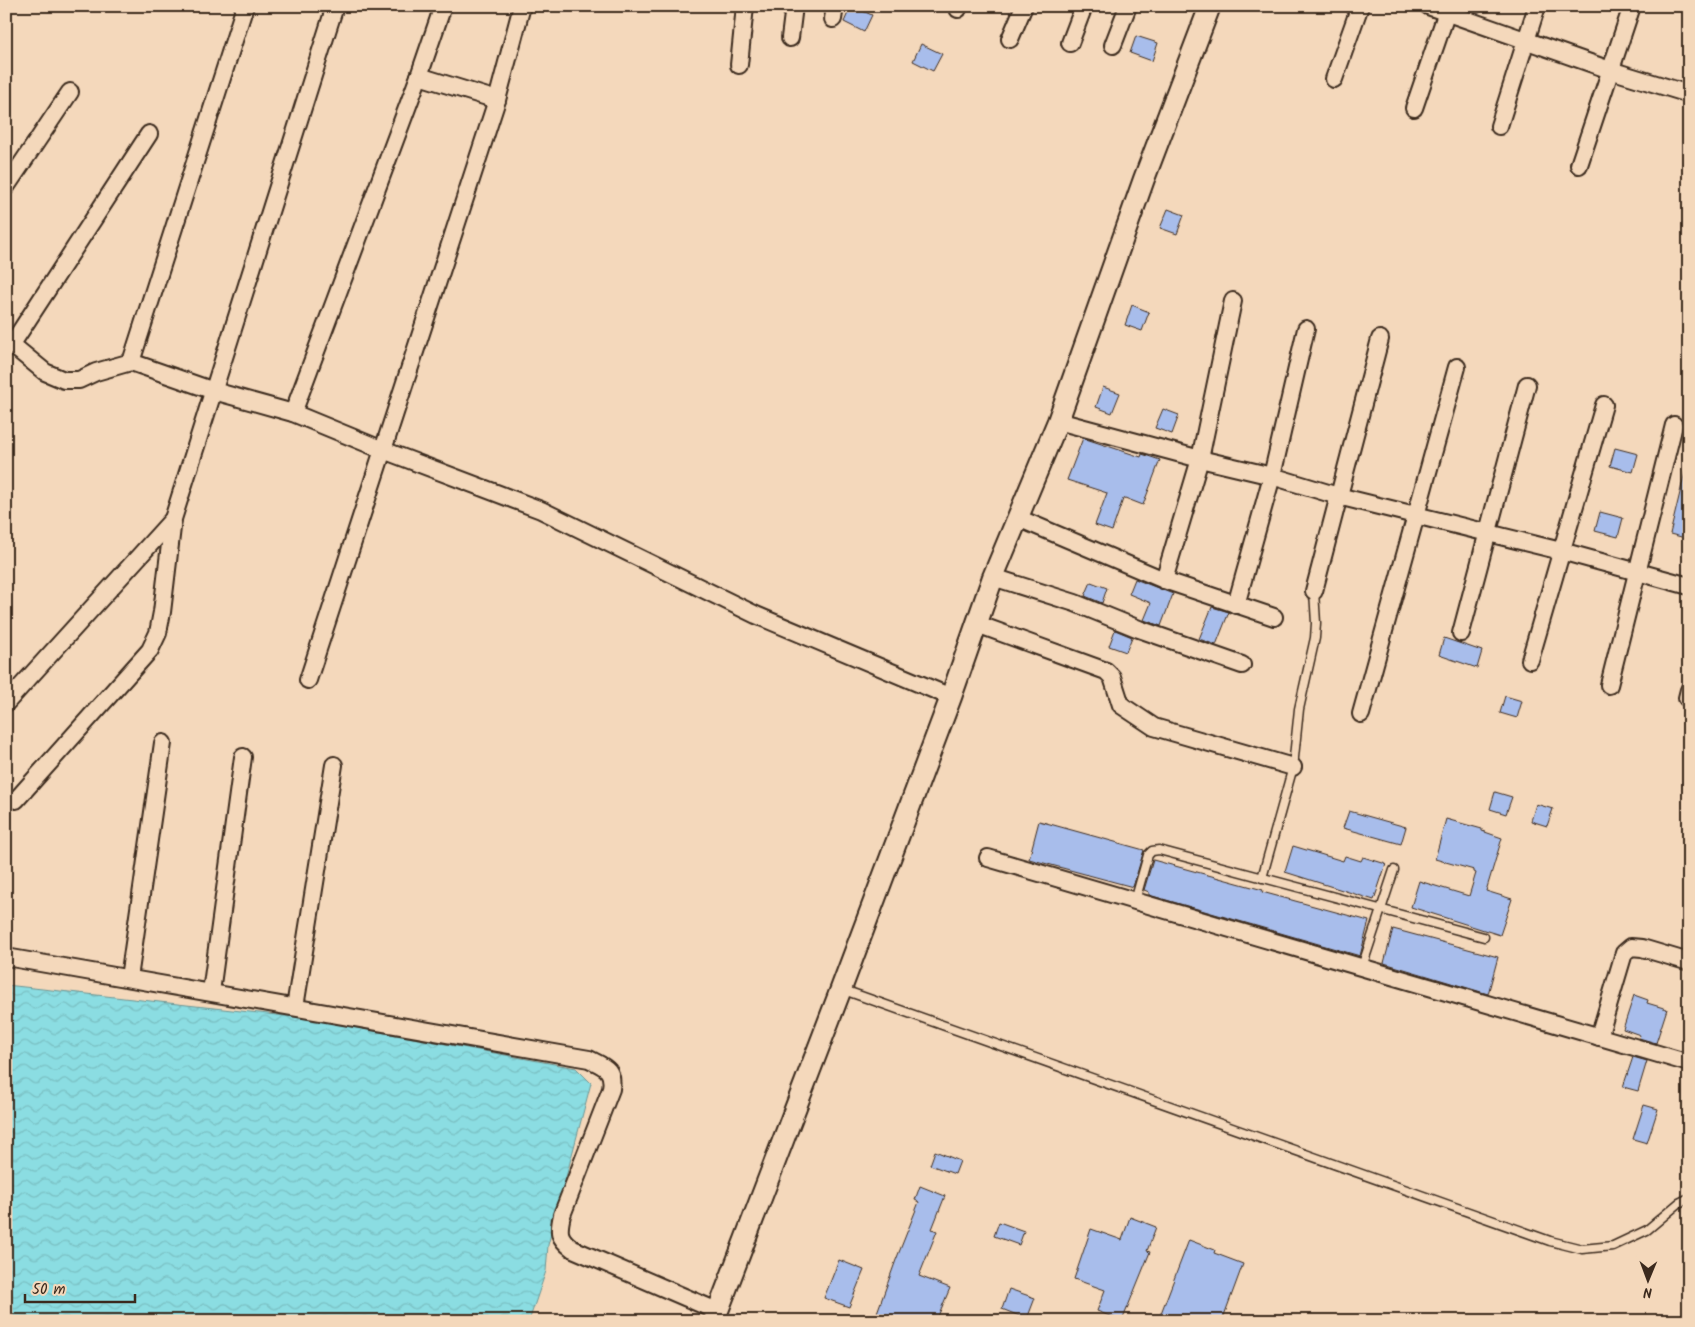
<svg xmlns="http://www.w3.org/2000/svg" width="1695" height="1327" font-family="Kalam,sans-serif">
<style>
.water{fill:url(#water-waves);stroke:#6b9594}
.building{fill:#a8bdeb;stroke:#3b2a1e}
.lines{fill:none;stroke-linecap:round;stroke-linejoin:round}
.service-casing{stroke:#3b2a1e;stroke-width:11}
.minor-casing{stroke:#3b2a1e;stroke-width:20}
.tertiary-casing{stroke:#3b2a1e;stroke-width:24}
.service{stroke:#f4d8bb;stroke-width:8}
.minor{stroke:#f4d8bb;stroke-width:16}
.tertiary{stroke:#f4d8bb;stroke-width:20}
</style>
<defs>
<pattern id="water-waves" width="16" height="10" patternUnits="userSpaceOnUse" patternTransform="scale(1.25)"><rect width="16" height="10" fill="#8bdde2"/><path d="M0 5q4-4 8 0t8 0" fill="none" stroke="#79bec1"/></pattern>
</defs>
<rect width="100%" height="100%" fill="#f4d8bb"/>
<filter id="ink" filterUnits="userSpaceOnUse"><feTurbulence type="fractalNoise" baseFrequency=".02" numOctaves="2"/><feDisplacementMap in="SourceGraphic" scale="10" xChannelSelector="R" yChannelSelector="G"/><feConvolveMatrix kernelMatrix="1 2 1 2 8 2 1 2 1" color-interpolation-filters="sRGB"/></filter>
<g filter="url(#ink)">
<polygon class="water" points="6,985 304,1018 576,1068 591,1083 548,1245 546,1271 529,1321 6,1321"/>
<g class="building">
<polygon points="851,6 872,15 864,32 844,22"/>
<polygon points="1136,36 1158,43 1152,61 1130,53"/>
<polygon points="921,44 942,54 933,71 913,61"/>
<polygon points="1168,209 1184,215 1177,234 1160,228"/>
<polygon points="1132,305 1149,312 1142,331 1125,325"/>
<polygon points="1103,387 1120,393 1112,413 1096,407"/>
<polygon points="1163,409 1179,415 1172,434 1155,428"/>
<polygon points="1083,438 1141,457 1142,454 1160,460 1143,505 1125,498 1123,499 1112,531 1095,525 1107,493 1067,480"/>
<polygon points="1615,448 1638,454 1633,472 1610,466"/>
<polygon points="1685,472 1689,472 1689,539 1670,534"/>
<polygon points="1600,512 1623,518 1618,537 1595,531"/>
<polygon points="1135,579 1173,594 1161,626 1144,620 1151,603 1129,594"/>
<polygon points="1091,582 1107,588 1102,603 1085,596"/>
<polygon points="1212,607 1229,612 1216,645 1199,639"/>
<polygon points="1115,630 1132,637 1126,652 1109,646"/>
<polygon points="1444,638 1482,651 1477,668 1439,655"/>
<polygon points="1505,696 1522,701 1517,718 1500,713"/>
<polygon points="1495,792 1512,797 1506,814 1490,809"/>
<polygon points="1536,804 1553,809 1547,826 1531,821"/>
<polygon points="1349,811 1406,827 1401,844 1343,828"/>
<polygon points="1446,819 1482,829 1482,831 1502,838 1486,891 1512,899 1500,935 1411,907 1419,881 1469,896 1476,873 1474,872 1474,870 1435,859"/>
<polygon points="1039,821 1144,850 1133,887 1029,859"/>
<polygon points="1293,846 1343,861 1345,856 1361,861 1363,857 1386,864 1374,900 1285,872"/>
<polygon points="1153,860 1263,890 1262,892 1369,921 1360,956 1149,895 1149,892 1144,890"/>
<polygon points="1393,929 1498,957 1488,994 1384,963"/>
<polygon points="1634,995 1648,1000 1647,1003 1667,1009 1656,1043 1639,1038 1640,1035 1623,1029"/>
<polygon points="1633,1057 1647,1061 1638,1091 1623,1087"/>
<polygon points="1644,1105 1658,1109 1647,1143 1633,1139"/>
<polygon points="935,1151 960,1161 955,1174 930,1165"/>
<polygon points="920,1186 945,1196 932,1229 937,1231 919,1276 950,1288 936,1321 874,1321 896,1260 919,1202 915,1200"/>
<polygon points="1130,1217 1156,1227 1147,1251 1150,1252 1122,1321 1097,1311 1105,1290 1074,1279 1091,1229 1122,1240"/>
<polygon points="999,1222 1024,1231 1019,1245 994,1236"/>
<polygon points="1189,1240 1215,1250 1214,1253 1243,1264 1222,1321 1158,1321"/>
<polygon points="839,1260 864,1270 849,1307 824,1298"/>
<polygon points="1009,1289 1035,1298 1027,1319 1002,1309"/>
</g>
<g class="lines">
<defs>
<g id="service">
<polyline points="1262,878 1293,767 1299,709 1315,638 1316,623 1314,591"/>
<polyline points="1135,901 1148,855 1152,851 1159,850 1484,937"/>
<polyline points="1362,967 1394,870"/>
<polyline points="841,989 1550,1241 1582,1249 1613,1246 1647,1230 1679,1203 1689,1198"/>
</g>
<g id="minor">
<polyline points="1428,6 1610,70 1689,94"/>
<polyline points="958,9 959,6"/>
<polyline points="833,19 835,6"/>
<polyline points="790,38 794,6"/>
<polyline points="1010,39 1024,6"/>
<polyline points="1070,43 1084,6"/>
<polyline points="1113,45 1128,6"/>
<polyline points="739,65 745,6"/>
<polyline points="419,76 497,100"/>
<polyline points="1334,79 1360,6"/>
<polyline points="1414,108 1449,6"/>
<polyline points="1499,126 1537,6"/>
<polyline points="1579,165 1632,6"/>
<polyline points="6,187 70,92"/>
<polyline points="6,340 45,372 64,380 79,380 96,372 131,362 214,391 293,413 383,450 541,510 756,615 951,697"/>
<polyline points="12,344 149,134"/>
<polyline points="131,362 245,6"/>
<polyline points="293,413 419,76 443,6"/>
<polyline points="1058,421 1200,459 1272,476 1338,496 1561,551 1689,586"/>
<polyline points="1018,518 1164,580 1274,617"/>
<polyline points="993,577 1075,603 1139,629 1242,665"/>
<polyline points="1164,580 1200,459 1233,301"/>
<polyline points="1314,591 1380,339"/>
<polyline points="1236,605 1272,476 1306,329"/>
<polyline points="977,624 1106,671 1112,677 1121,705 1154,727 1293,767"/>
<polyline points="1461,633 1527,385"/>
<polyline points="1530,660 1604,405"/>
<polyline points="308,680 497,100 522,6"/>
<polyline points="1609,685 1674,425"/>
<polyline points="1687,698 1689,690"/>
<polyline points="6,703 173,519"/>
<polyline points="1361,714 1457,367"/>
<polyline points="16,800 150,650 158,633 162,612 173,519 335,6"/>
<polyline points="988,858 1689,1063"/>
<path d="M6 957 589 1059C605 1067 614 1069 611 1089L562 1215C558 1232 558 1238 573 1249L717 1311"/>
<polyline points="129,978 163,743"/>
<polyline points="211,992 243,757"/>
<polyline points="295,1007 334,765"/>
<polyline points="1599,1037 1624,953 1631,947 1642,948 1689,962"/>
</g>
<polyline id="tertiary" points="714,1321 841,989 951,697 993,577 1058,421 1144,179 1210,6"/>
</defs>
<use href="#service" class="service-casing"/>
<use href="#minor" class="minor-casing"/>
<use href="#tertiary" class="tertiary-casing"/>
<use href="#service" class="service"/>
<use href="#minor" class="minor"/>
<use href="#tertiary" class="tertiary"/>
</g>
</g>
<rect width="1695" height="1327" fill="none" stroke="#f4d8bb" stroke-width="25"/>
<rect x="12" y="12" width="1670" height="1302" fill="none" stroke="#3b2a1e" stroke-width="2" filter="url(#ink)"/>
<g transform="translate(1648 1280) rotate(181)" stroke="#f4d8bb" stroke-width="4" paint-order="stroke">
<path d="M0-4L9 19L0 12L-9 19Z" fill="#3b2a1e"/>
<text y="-8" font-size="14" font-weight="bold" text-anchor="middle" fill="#3b2a1e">N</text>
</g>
<path d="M25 1294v8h110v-8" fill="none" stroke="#3b2a1e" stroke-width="2.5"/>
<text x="32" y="1294" font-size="15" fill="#3b2a1e" stroke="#f4d8bb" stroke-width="4" paint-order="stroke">50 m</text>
</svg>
